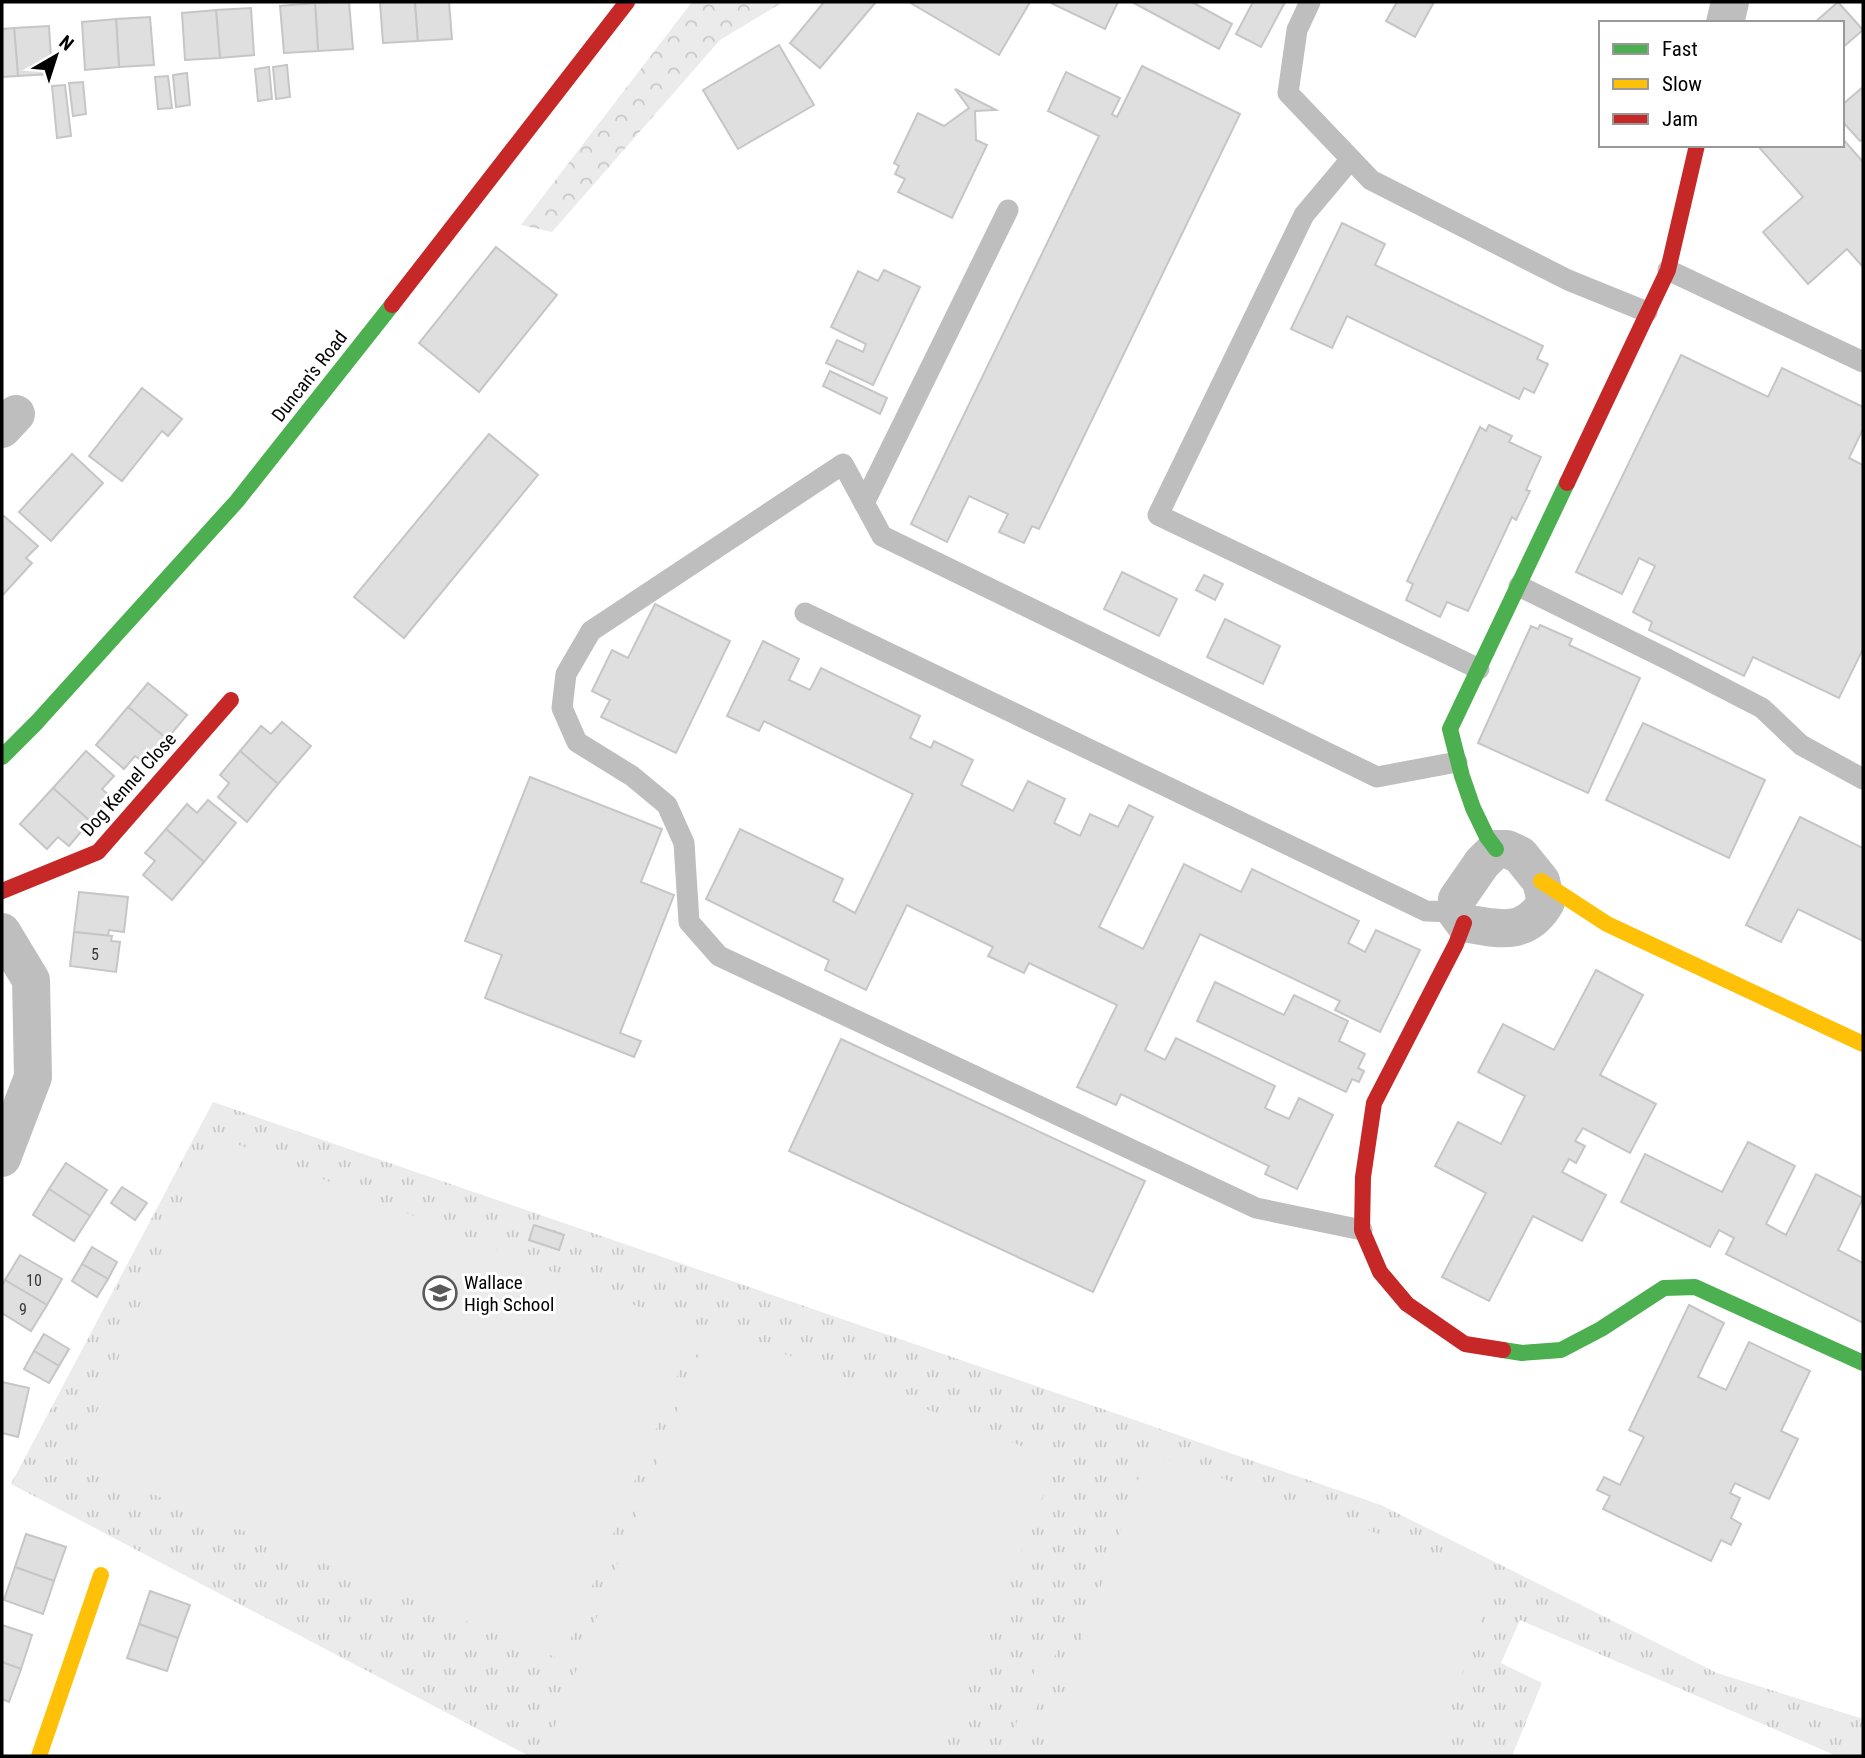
<svg xmlns="http://www.w3.org/2000/svg" width="1865" height="1758" font-family="'Roboto Condensed',sans-serif">
<style>
.grass{fill:url(#grass-tufts)}
.forest{fill:url(#forest-crowns)}
.pitch{fill:#ebebeb}
.building{fill:#dfdfdf;stroke:#c6c6c6;stroke-width:2}
.lines{fill:none;stroke-linecap:round;stroke-linejoin:round}
.lane{stroke:#bebebe;stroke-width:21}
.street{stroke:#bebebe;stroke-width:38}
.fast{stroke:#4caf50;stroke-width:16}
.slow{stroke:#ffc107;stroke-width:16}
.jam{stroke:#c62828;stroke-width:16}
.labels{text-anchor:middle;stroke-width:6;stroke-linejoin:round;paint-order:stroke}
.number-label{font-size:16px;fill:#383838}
.street-label{font-size:19px;fill:#000;stroke:#fff}
.poi-label{font-size:19px;fill:#000;stroke:#fff;text-anchor:start}
</style>
<defs>
<pattern id="grass-tufts" width="24" height="20" patternUnits="userSpaceOnUse" patternTransform="scale(1.75)"><rect width="24" height="20" fill="#ebebeb"/><path d="M3 7l-1-3M5 7V3M7 7l1-3M15 17l-1-3M17 17v-4M19 17l1-3" fill="none" stroke="#c8c8c8"/></pattern>
<pattern id="forest-crowns" width="20" height="18" patternUnits="userSpaceOnUse" patternTransform="scale(1.75)"><rect width="20" height="18" fill="#ebebeb"/><path d="M2 6a3 3 0 1 1 6 0M12 15a3 3 0 1 1 6 0" fill="none" stroke="#c8c8c8"/></pattern>
</defs>
<rect width="100%" height="100%" fill="#fff"/>
<polygon class="grass" points="213,1102 1381,1505 1717,1673 1863,1719 1863,1756 1837,1756 1520,1620 1501,1663 1542,1683 1512,1756 529,1756 11,1484"/>
<polygon class="forest" points="692,2 783,2 720,40 552,232 521,225"/>
<g class="pitch">
<polygon points="209,1133 696,1330 562,1660 76,1463"/>
<polygon points="710,1325 1057,1460 942,1756 543,1756"/>
<polygon points="1148,1452 1497,1576 1433,1756 1041,1756"/>
<polygon points="1049,1630 1062,1635 1020,1756 1005,1756"/>
</g>
<g class="building">
<polygon points="349,2 353,49 318,51 315,3"/>
<polygon points="380,2 415,2 418,41 383,43"/>
<polygon points="415,2 449,2 452,39 418,41"/>
<polygon points="824,2 876,2 820,68 790,43"/>
<polygon points="909,2 1030,2 999,55"/>
<polygon points="1049,2 1118,2 1105,29"/>
<polygon points="1132,2 1192,2 1232,24 1219,49"/>
<polygon points="1253,2 1285,2 1261,47 1236,34"/>
<polygon points="1397,2 1434,2 1415,37 1386,21"/>
<polygon points="1838,2 1863,30 1842,48 1842,23 1814,23"/>
<polygon points="315,3 318,51 284,53 280,6"/>
<polygon points="251,8 254,55 220,58 216,10"/>
<polygon points="216,10 220,58 185,60 182,13"/>
<polygon points="150,17 154,65 119,67 116,19"/>
<polygon points="116,19 119,67 85,70 82,22"/>
<polygon points="49,26 52,74 18,76 14,28"/>
<polygon points="14,28 18,76 2,77 2,29"/>
<polygon points="779,45 814,105 738,149 703,90"/>
<polygon points="287,65 290,97 276,99 273,67"/>
<polygon points="1142,66 1240,114 1039,529 1032,526 1024,543 999,532 1008,514 969,496 947,542 911,524 1099,136 1048,111 1066,72 1120,98 1112,114 1117,117"/>
<polygon points="269,67 272,99 258,101 255,69"/>
<polygon points="187,73 190,105 176,107 173,75"/>
<polygon points="168,76 172,108 158,109 155,77"/>
<polygon points="83,82 86,114 73,116 69,83"/>
<polygon points="65,85 71,136 57,138 52,86"/>
<polygon points="1863,87 1863,139 1860,141 1842,121 1842,105"/>
<polygon points="955,89 996,110 975,111 976,140 987,145 952,218 898,192 905,179 895,174 899,166 894,163 918,113 944,126 969,108"/>
<polygon points="1842,138 1863,162 1863,267 1847,249 1808,284 1763,232 1803,197 1757,145 1842,145"/>
<polygon points="1342,223 1385,244 1375,265 1543,346 1537,359 1548,364 1534,393 1524,388 1519,399 1347,316 1332,348 1291,329"/>
<polygon points="496,247 557,295 479,392 419,343"/>
<polygon points="884,270 920,287 873,385 826,363 837,340 863,352 866,344 831,327 858,271 878,281"/>
<polygon points="1681,355 1768,397 1782,368 1863,407 1863,429 1849,458 1863,465 1863,649 1839,698 1753,657 1744,676 1649,630 1652,622 1633,612 1655,566 1639,558 1622,594 1576,572"/>
<polygon points="830,371 887,398 880,414 823,386"/>
<polygon points="142,388 182,419 168,436 162,431 122,481 89,456"/>
<polygon points="1489,425 1512,436 1509,442 1541,457 1526,490 1530,491 1516,520 1512,517 1468,611 1447,602 1440,617 1406,600 1413,584 1407,581 1480,427 1486,431"/>
<polygon points="489,434 538,475 404,638 354,597"/>
<polygon points="72,454 103,483 51,541 19,512"/>
<polygon points="4,516 38,546 26,558 32,563 2,596 2,518"/>
<polygon points="1122,572 1177,599 1159,636 1104,609"/>
<polygon points="1204,575 1223,584 1215,600 1196,590"/>
<polygon points="655,604 730,641 676,753 601,717 610,700 592,691 612,650 628,658"/>
<polygon points="1225,619 1280,646 1263,684 1207,657"/>
<polygon points="1540,625 1572,639 1569,645 1640,678 1588,793 1478,743 1531,626 1538,629"/>
<polygon points="763,641 799,659 789,680 810,690 821,668 920,716 910,738 931,748 934,741 973,760 961,785 1013,811 1028,781 1065,799 1054,823 1080,836 1090,814 1118,827 1129,805 1153,817 1099,927 1143,949 1184,864 1241,892 1252,869 1359,921 1348,943 1365,952 1376,930 1420,950 1380,1032 1335,1010 1340,1001 1200,934 1145,1050 1165,1060 1176,1038 1275,1086 1265,1108 1289,1119 1299,1098 1333,1115 1297,1189 1265,1174 1269,1166 1121,1094 1116,1105 1077,1087 1117,1005 1029,963 1024,973 988,956 993,947 907,905 866,990 825,970 829,960 706,899 740,829 843,879 833,901 855,913 913,794 764,721 759,731 727,716"/>
<polygon points="148,683 187,715 167,739 128,707"/>
<polygon points="128,707 167,739 146,764 135,756 124,769 96,745"/>
<polygon points="282,722 311,746 278,784 240,751 261,726 271,734"/>
<polygon points="1643,723 1765,780 1729,858 1606,800"/>
<polygon points="86,751 114,776 102,789 112,798 90,821 53,788"/>
<polygon points="240,751 278,784 247,822 218,797 229,783 220,775"/>
<polygon points="530,777 662,829 641,882 674,895 620,1033 641,1041 634,1057 485,998 502,955 465,941"/>
<polygon points="53,788 90,821 69,846 58,837 47,849 20,824"/>
<polygon points="208,800 236,823 204,862 166,829 187,804 197,813"/>
<polygon points="1800,817 1863,848 1863,941 1798,909 1781,942 1746,925"/>
<polygon points="166,829 204,862 172,900 143,875 155,861 145,853"/>
<polygon points="79,892 128,897 124,932 109,930 108,936 74,932"/>
<polygon points="74,932 112,936 111,941 120,942 116,972 70,966"/>
<polygon points="1596,970 1643,995 1600,1075 1656,1104 1630,1153 1583,1128 1575,1141 1585,1146 1576,1163 1569,1159 1562,1172 1606,1195 1582,1241 1533,1216 1489,1301 1442,1277 1486,1193 1435,1166 1458,1122 1501,1144 1525,1096 1478,1072 1503,1024 1554,1050"/>
<polygon points="1215,982 1284,1015 1294,995 1348,1021 1339,1041 1365,1054 1358,1068 1364,1071 1359,1082 1352,1079 1346,1092 1197,1021"/>
<polygon points="841,1039 1145,1181 1093,1292 789,1151"/>
<polygon points="1748,1142 1795,1166 1766,1224 1786,1235 1816,1174 1863,1198 1838,1250 1863,1263 1863,1323 1726,1254 1734,1238 1719,1230 1710,1247 1621,1202 1645,1154 1722,1192"/>
<polygon points="66,1163 107,1190 90,1216 49,1189"/>
<polygon points="122,1187 147,1203 135,1220 111,1203"/>
<polygon points="49,1189 90,1216 74,1241 33,1215"/>
<polygon points="534,1225 564,1235 559,1250 529,1240"/>
<polygon points="92,1247 117,1262 108,1279 82,1264"/>
<polygon points="20,1255 62,1279 47,1305 5,1280"/>
<polygon points="82,1264 108,1279 97,1297 72,1281"/>
<polygon points="5,1280 47,1305 31,1331 2,1313 2,1286"/>
<polygon points="1689,1305 1724,1323 1698,1377 1726,1390 1749,1342 1810,1371 1781,1431 1798,1439 1769,1499 1735,1483 1730,1493 1740,1498 1731,1518 1741,1524 1731,1545 1721,1540 1711,1561 1603,1509 1610,1496 1597,1490 1604,1477 1620,1485 1644,1437 1629,1430"/>
<polygon points="44,1334 69,1349 59,1366 34,1351"/>
<polygon points="34,1351 59,1366 49,1383 24,1369"/>
<polygon points="2,1382 29,1388 18,1437 2,1433"/>
<polygon points="26,1534 66,1547 54,1581 15,1567"/>
<polygon points="15,1567 54,1581 43,1614 4,1600"/>
<polygon points="150,1591 190,1605 178,1638 139,1624"/>
<polygon points="139,1624 178,1638 167,1671 127,1658"/>
<polygon points="2,1625 32,1635 21,1669 2,1662"/>
<polygon points="2,1662 21,1669 9,1702 2,1699"/>
</g>
<g class="lines">
<g class="lane">
<polyline points="1310,2 1297,30 1288,93 1371,180 1568,280 1647,312"/>
<polyline points="1351,159 1304,215 1158,515 1479,669"/>
<polyline points="1668,270 1863,362"/>
<polyline points="864,503 1008,210"/>
<polyline points="1519,586 1667,659 1762,708 1801,745 1863,779"/>
<polyline points="805,613 1426,911 1456,912"/>
<polyline points="1362,1230 1256,1208 719,956 689,922 684,843 667,805 632,776 577,742 562,708 566,674 591,631 843,464 882,536 1377,777 1457,762"/>
</g>
<g class="street">
<polyline points="1725,23 1730,2"/>
<polyline points="2,429 16,414"/>
<path d="M1496 849H1507L1520 855 1541 881 1546 902C1526 937 1498 929 1464 923L1456 912 1457 899 1482 863Z"/>
<polyline points="2,932 31,980 33,1077 2,1158"/>
</g>
<g class="fast">
<polyline points="2,757 37,722 237,501 392,305"/>
<polyline points="1496,849 1487,837 1473,808 1462,776 1450,729 1567,483"/>
<polyline points="1503,1350 1522,1353 1561,1350 1601,1329 1664,1288 1695,1287 1863,1363"/>
</g>
<g class="slow">
<polyline points="1541,881 1607,924 1863,1044"/>
<polyline points="39,1756 101,1575"/>
</g>
<g class="jam">
<polyline points="392,305 627,2"/>
<polyline points="1567,483 1668,270 1697,145"/>
<polyline points="2,891 98,852 231,700"/>
<polyline points="1464,923 1456,944 1374,1103 1363,1177 1362,1230 1380,1272 1407,1304 1465,1344 1503,1350"/>
</g>
</g>
<defs>
<symbol id="school-ring" viewBox="-11 -11 22 22"><circle r="9.5" fill="#fff" stroke="#595959" stroke-width="1.5"/><path d="M0-5L7-2L0 1L-7-2ZM-4 1L0 2.5L4 1V4Q0 6-4 4Z" fill="#595959"/></symbol>
</defs>
<g fill-rule="evenodd">
<use href="#school-ring" x="421" y="1274" width="38" height="38"/>
</g>
<g class="labels">
<g class="number-label">
<text x="95" y="960">5</text>
<text x="34" y="1286">10</text>
<text x="23" y="1315">9</text>
</g>
<g class="street-label">
<text transform="translate(309 376) rotate(-52)" y="7">Duncan's Road</text>
<text transform="translate(128 784) rotate(-48)" y="7">Dog Kennel Close</text>
</g>
<g class="poi-label">
<text x="464" y="1289">Wallace<tspan x="464" dy="22">High School</tspan></text>
</g>
</g>
<rect width="1865" height="1758" fill="none" stroke="#000000" stroke-width="7"/>
<rect x="1599" y="21" width="245" height="126" fill="#ffffff" stroke="#999999" stroke-width="2"/>
<rect x="1613" y="44" width="35" height="10" fill="#4caf50" stroke="#999999" stroke-width="2"/>
<text x="1662" y="56" font-size="21" fill="#000000">Fast</text>
<rect x="1613" y="79" width="35" height="10" fill="#ffc107" stroke="#999999" stroke-width="2"/>
<text x="1662" y="91" font-size="21" fill="#000000">Slow</text>
<rect x="1613" y="114" width="35" height="10" fill="#c62828" stroke="#999999" stroke-width="2"/>
<text x="1662" y="126" font-size="21" fill="#000000">Jam</text>
<g transform="translate(56 56) rotate(39)" stroke="#ffffff" stroke-width="5" paint-order="stroke">
<path d="M0-5L12 26L0 18L-12 26Z" fill="#000000"/>
<text y="-10" font-size="19" font-weight="bold" text-anchor="middle" fill="#000000">N</text>
</g>
</svg>
